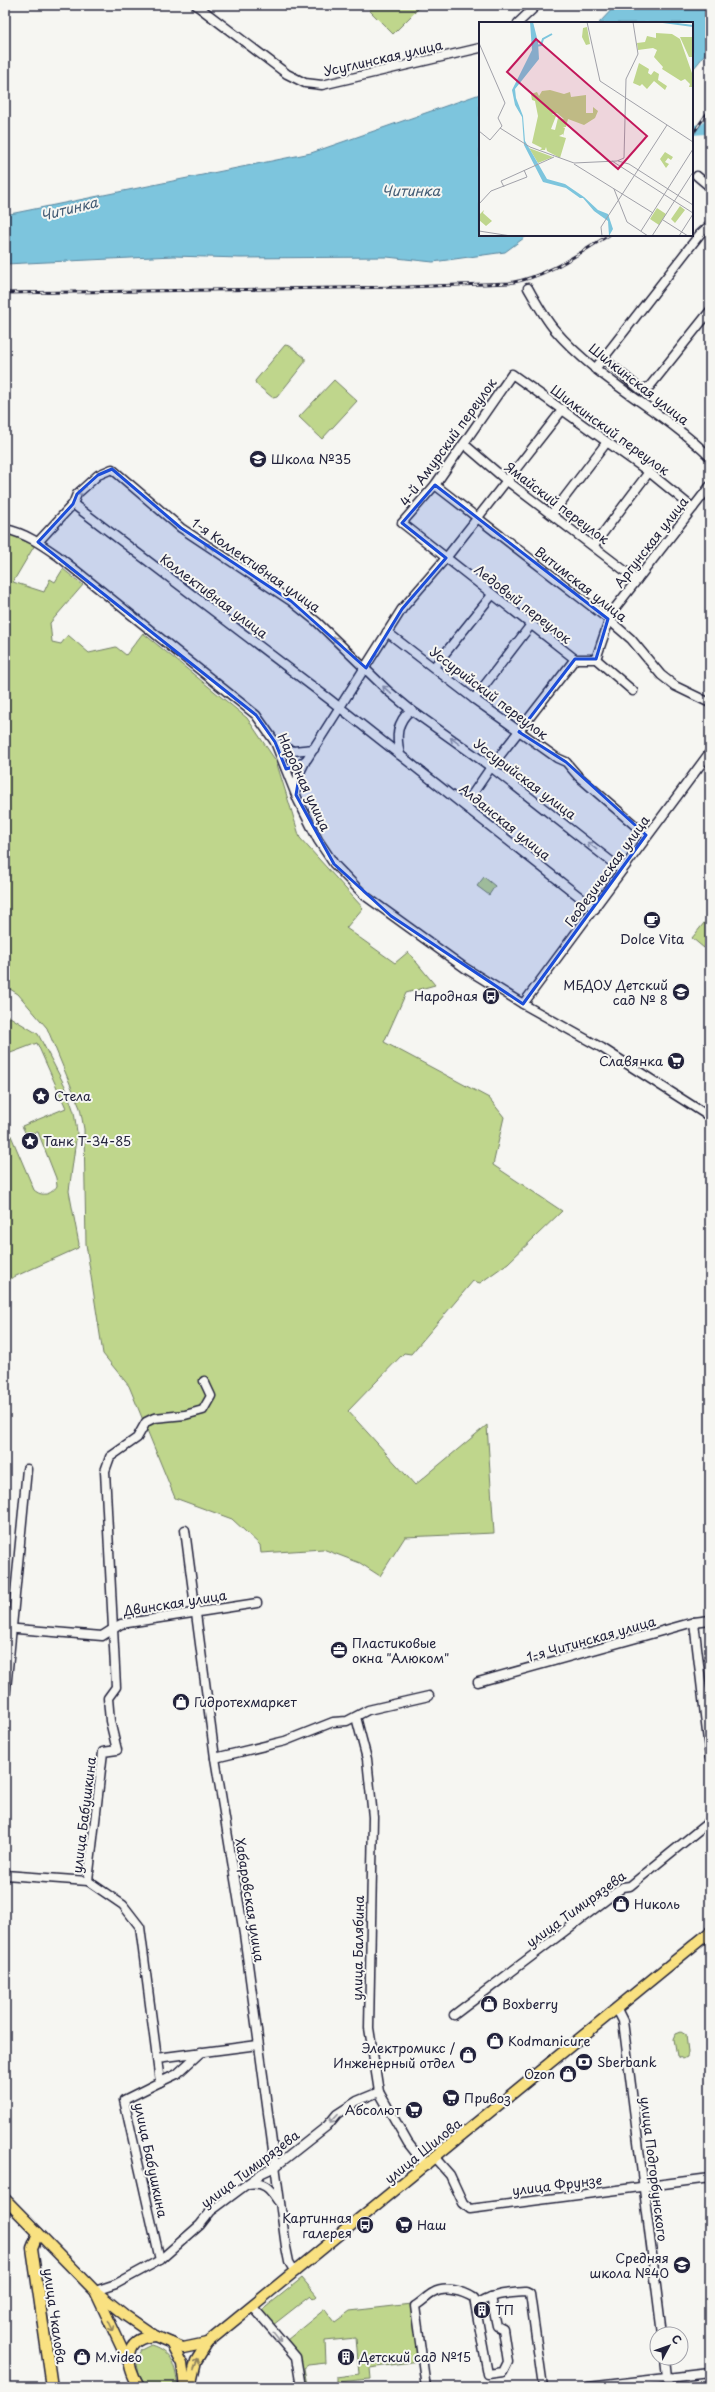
<svg xmlns="http://www.w3.org/2000/svg" width="715" height="2392" font-family="'Playpen Sans',sans-serif">
<style>
.green{fill:#bfd68c;stroke:#707c64}
.water{fill:#7dc5dd;stroke:#59849c}
.lines{fill:none;stroke-linecap:round;stroke-linejoin:round}
.river{stroke:#7dc5dd;stroke-width:10}
.minor-casing{stroke:#22223b;stroke-width:11}
.major-casing{stroke:#22223b;stroke-width:13}
.minor{stroke:#f6f6f2;stroke-width:8}
.major{stroke:#f9e181;stroke-width:10}
.rail-casing{stroke:#22223b;stroke-width:3}
.rail{stroke:#f6f6f2;stroke-width:1.5;stroke-dasharray:4.5;stroke-linecap:butt}
.oneway{stroke:#9797a0}
.oneway2{stroke:#8e825e}
.marked{fill:#1d4ed8;fill-opacity:0.2;stroke:#1d4ed8;stroke-width:3;stroke-linejoin:round}
.labels{text-anchor:middle;stroke-width:4;stroke-linejoin:round;paint-order:stroke}
.street-label{font-size:13px;fill:#22223b;stroke:#f6f6f2}
.poi-label{font-size:13px;fill:#22223b;stroke:#f6f6f2;text-anchor:start}
.water-label{font-size:14px;font-style:italic;fill:#425b74;stroke:#f6f6f2}
.inset-river{fill:none;stroke:#7dc5dd;stroke-width:2}
.inset-road{fill:none;stroke:#a1a1a9;stroke-width:1}
.view{fill:#c2185b;fill-opacity:0.15;stroke:#c2185b;stroke-width:2}
.inset-edge{fill:none;stroke:#22223b;stroke-width:2}
</style>
<rect width="100%" height="100%" fill="#f6f6f2"/>
<filter id="ink" filterUnits="userSpaceOnUse"><feTurbulence type="fractalNoise" baseFrequency=".025" numOctaves="2"/><feDisplacementMap in="SourceGraphic" scale="8" xChannelSelector="R" yChannelSelector="G"/><feConvolveMatrix kernelMatrix="1 2 1 2 8 2 1 2 1" color-interpolation-filters="sRGB"/></filter>
<g filter="url(#ink)">
<g class="green">
<polygon points="375,5 422,5 393,34 369,10"/>
<polygon points="285,345 290,346 305,358 305,362 277,397 273,398 256,384 255,381"/>
<polygon points="334,380 357,401 322,439 299,417"/>
<polygon points="5,532 36,543 13,582 44,592 50,579 55,582 63,569 83,585 50,623 52,642 61,644 68,635 89,653 116,647 126,655 143,633 247,718 276,761 300,838 363,908 346,928 395,963 408,952 435,985 406,993 384,1042 489,1098 504,1117 493,1165 562,1211 508,1263 480,1283 473,1281 411,1354 404,1353 348,1411 415,1485 487,1425 494,1533 405,1537 380,1576 360,1563 323,1549 261,1553 260,1545 232,1519 175,1498 129,1386 103,1354 86,1244 84,1129 80,1108 47,1028 18,994 5,986"/>
<polygon points="484,877 495,886 489,895 477,886"/>
<polygon points="708,918 710,920 710,931 706,936 710,940 704,948 692,938"/>
<path d="M5 1014 38 1034 65 1086 74 1112 77 1132 69 1191 79 1244 78 1248 5 1281V1133L9 1131 34 1190C42 1197 51 1195 57 1186L56 1178 38 1132 26 1134 22 1126 66 1108 37 1043 8 1054 5 1051Z"/>
<polygon points="681,2032 686,2035 688,2052 687,2057 683,2059 677,2056 674,2039 676,2034"/>
<polygon points="302,2278 317,2296 313,2299 310,2296 273,2325 261,2311"/>
<polygon points="412,2304 419,2361 370,2368 371,2379 336,2382 336,2377 359,2374 356,2338 325,2341 326,2363 308,2365 304,2368 307,2385 304,2387 287,2340 325,2309 335,2322 350,2311"/>
<path d="M151 2345C173 2352 175 2367 178 2387H146L139 2374 136 2359 141 2350Z"/>
</g>
<g class="water">
<path d="M616 5H710C710 37 715 46 692 70V23H599Z"/>
<polygon points="480,94 480,235 528,235 505,252 433,262 387,257 240,258 173,256 5,264 5,215 311,153"/>
</g>
<g class="lines">
<polyline class="river" points="692,130 705,129 710,122"/>
<defs>
<g id="minor">
<polyline points="196,5 287,74 305,83 322,85 480,48"/>
<polyline points="518,23 537,5"/>
<polyline points="697,176 710,187"/>
<path d="M528 288C536 302 544 317 554 329 598 381 662 410 710 457"/>
<polyline points="603,358 641,390 650,386 710,311"/>
<polyline points="595,369 700,234 710,225"/>
<polyline points="464,444 506,480 637,580"/>
<polyline points="435,485 608,619 631,639 661,675 675,686 710,703"/>
<polyline points="73,504 329,699 595,909"/>
<polyline points="552,514 607,442"/>
<path d="M5 529C25 533 41 544 58 556L256 715 275 742 298 800 318 840 334 864 364 895 465 968 523 1004 602 1048 710 1117"/>
<polyline points="38,542 73,504 77,494 98,475 112,469 181,528 291,601 317,622 388,691 411,710 491,767 622,870"/>
<polyline points="594,545 649,472"/>
<polyline points="387,632 474,699 557,758 566,762 578,776 646,835"/>
<polyline points="596,659 612,612 710,486"/>
<polyline points="434,667 492,595"/>
<polyline points="633,691 596,659 575,659 402,523 435,485 512,374 649,472 693,508"/>
<polyline points="474,699 530,626"/>
<polyline points="275,742 293,751 314,749"/>
<path d="M400 755C396 737 396 722 411 710"/>
<polyline points="286,769 301,764 307,759 402,609 446,558 563,409"/>
<polyline points="296,790 298,776 305,762"/>
<polyline points="465,805 491,767 575,659"/>
<polyline points="523,1004 710,752"/>
<polyline points="185,1530 215,1758 244,1934 286,2247 289,2262 295,2272"/>
<polyline points="694,1622 710,1758"/>
<polyline points="5,1628 102,1636 121,1624 257,1603"/>
<polyline points="478,1682 694,1622 710,1620"/>
<polyline points="5,1700 27,1469"/>
<polyline points="356,1717 367,1759 373,1817 369,2028 379,2092 408,2143 426,2166"/>
<polyline points="215,1758 285,1741 333,1722 347,1721 368,1710 429,1696"/>
<polyline points="5,1875 88,1881"/>
<polyline points="617,2009 623,2021 662,2334"/>
<polyline points="454,2015 623,1887 630,1886 710,1821"/>
<polyline points="157,2058 258,2045"/>
<polyline points="160,2082 177,2074 201,2052"/>
<polyline points="435,2158 450,2175 463,2203 470,2209 710,2178"/>
<path d="M248 2184C264 2182 269 2187 278 2201"/>
<polyline points="160,2260 124,2100 160,2082 140,1927 123,1905 88,1881 103,1752 117,1750 110,1721 108,1698 116,1687 105,1471 110,1457 137,1438 146,1422 154,1418 185,1415 203,1410 211,1396 204,1381"/>
<polyline points="95,2291 116,2284 160,2260 200,2225 211,2211 262,2173 275,2167 327,2126 337,2114 357,2101 379,2092"/>
<path d="M476 2305C489 2294 509 2293 526 2292L530 2294 543 2387"/>
<polyline points="253,2307 296,2357 301,2387"/>
<polyline points="665,2358 668,2387"/>
<path d="M426 2387 415 2306C422 2302 427 2296 433 2293 445 2286 463 2291 474 2298L488 2374 503 2372 508 2362 503 2329 497 2326 491 2297"/>
<polyline points="588,2387 710,2373"/>
</g>
<g id="major">
<polyline points="5,2199 95,2291 126,2316 155,2336 183,2348 207,2343"/>
<polyline points="38,2233 32,2248 52,2387"/>
<polyline points="96,2293 128,2361"/>
<polyline points="171,2343 182,2364 185,2387"/>
<path d="M139 2387C126 2365 121 2338 155 2336"/>
<polyline points="190,2387 196,2361 207,2343 710,1932"/>
</g>
</defs>
<use href="#minor" class="minor-casing"/>
<use href="#major" class="major-casing"/>
<use href="#minor" class="minor"/>
<use href="#major" class="major"/>
<defs>
<g id="rail">
<polyline points="692,135 710,109"/>
<path d="M5 293 408 287 509 283C545 278 578 254 609 235"/>
</g>
</defs>
<use href="#rail" class="rail-casing"/>
<use href="#rail" class="rail"/>
</g>
<defs><path id="oneway-shaft" d="M-6 0H5M1.5-3L5.5 0L1.5 3" fill="none" stroke-width="1.6" stroke-linecap="round" stroke-linejoin="round"/></defs>
<g class="oneway">
<use href="#oneway-shaft" transform="translate(81 491) rotate(134)"/>
<use href="#oneway-shaft" transform="translate(209 547) rotate(-145)"/>
<use href="#oneway-shaft" transform="translate(337 641) rotate(-136)"/>
<use href="#oneway-shaft" transform="translate(387 690) rotate(-137)"/>
<use href="#oneway-shaft" transform="translate(455 741) rotate(-144)"/>
<use href="#oneway-shaft" transform="translate(592 846) rotate(-142)"/>
<use href="#oneway-shaft" transform="translate(334 2118) rotate(133)"/>
<use href="#oneway-shaft" transform="translate(277 2337) rotate(51)"/>
</g>
<g class="oneway2">
<use href="#oneway-shaft" transform="translate(111 2326) rotate(64)"/>
<use href="#oneway-shaft" transform="translate(196 2364) rotate(-69)"/>
</g>
</g>
<path class="marked" d="M112 469 181 528 291 601 366 668 402 609 446 558 402 523 435 485 608 619 596 659H575L519 732 566 762 646 835 523 1004 391 916 334 864 296 795 301 765 286 769 275 742 256 715 38 542 73 504 77 494 98 475Z"/>
<defs>
<symbol id="school-disc" viewBox="-11 -11 22 22"><circle r="9.5" fill="#22223b" stroke="#f6f6f2"/><path d="M0-5L7-2L0 1L-7-2ZM-4 1L0 2.5L4 1V4Q0 6-4 4Z" fill="#fff"/></symbol>
<symbol id="cafe-disc" viewBox="-11 -11 22 22"><circle r="9.5" fill="#22223b" stroke="#f6f6f2"/><path d="M-5.5-4.5H6V0H3Q3 3.5 0 3.5H-2.5Q-5.5 3.5-5.5 0ZM3-3.2v2h1.7v-2ZM-6 4.5H4V6H-6Z" fill="#fff"/></symbol>
<symbol id="bus-disc" viewBox="-11 -11 22 22"><circle r="9.5" fill="#22223b" stroke="#f6f6f2"/><path d="M-5-6H5V4H4V6H2V4H-2V6H-4V4H-5ZM-3.5-4V0h7V-4ZM-3.5 1.2v1.5H-2V1.2ZM2 1.2v1.5H3.5V1.2Z" fill="#fff"/></symbol>
<symbol id="supermarket-disc" viewBox="-11 -11 22 22"><circle r="9.5" fill="#22223b" stroke="#f6f6f2"/><path d="M-6-5.5h2.5l.6 2H6L4.5 2H-2.5L-4.4-4H-6ZM-1.5 3.2a1.3 1.3 0 1 0 .1 0ZM3 3.2a1.3 1.3 0 1 0 .1 0Z" fill="#fff"/></symbol>
<symbol id="sight-disc" viewBox="-11 -11 22 22"><circle r="9.5" fill="#22223b" stroke="#f6f6f2"/><path d="M0-6L1.8-2.2L6-1.7L2.9 1.2L3.7 5.4L0 3.3L-3.7 5.4L-2.9 1.2L-6-1.7L-1.8-2.2Z" fill="#fff"/></symbol>
<symbol id="office-disc" viewBox="-11 -11 22 22"><circle r="9.5" fill="#22223b" stroke="#f6f6f2"/><path d="M-6-3h4V-5.5h4V-3h4V5H-6ZM-1-4.5V-3h2v-1.5ZM-6 0V1H6V0Z" fill="#fff"/></symbol>
<symbol id="shop-disc" viewBox="-11 -11 22 22"><circle r="9.5" fill="#22223b" stroke="#f6f6f2"/><path d="M-5-2.5h2.3a2.7 3.5 0 0 1 5.4 0H5L5.5 6h-11ZM-1.5-2.5h3a1.5 2.3 0 0 0-3 0Z" fill="#fff"/></symbol>
<symbol id="bank-disc" viewBox="-11 -11 22 22"><circle r="9.5" fill="#22223b" stroke="#f6f6f2"/><path d="M-6-4H6V4H-6ZM0-2.3a2.3 2.3 0 1 0 0 4.6a2.3 2.3 0 1 0 0-4.6Z" fill="#fff"/></symbol>
<symbol id="building-disc" viewBox="-11 -11 22 22"><circle r="9.5" fill="#22223b" stroke="#f6f6f2"/><path d="M-4-6H4V6H1V3H-1V6H-4ZM-2.5-4.3h1.7v1.8h-1.7ZM.8-4.3h1.7v1.8H.8ZM-2.5-1h1.7V.8h-1.7ZM.8-1h1.7V.8H.8Z" fill="#fff"/></symbol>
</defs>
<g fill-rule="evenodd">
<use href="#school-disc" x="248" y="449" width="20" height="20"/>
<use href="#cafe-disc" x="642" y="910" width="20" height="20"/>
<use href="#school-disc" x="671" y="982" width="20" height="20"/>
<use href="#bus-disc" x="481" y="986" width="20" height="20"/>
<use href="#supermarket-disc" x="666" y="1051" width="20" height="20"/>
<use href="#sight-disc" x="31" y="1086" width="20" height="20"/>
<use href="#sight-disc" x="20" y="1131" width="20" height="20"/>
<use href="#office-disc" x="329" y="1640" width="20" height="20"/>
<use href="#shop-disc" x="171" y="1692" width="20" height="20"/>
<use href="#shop-disc" x="611" y="1894" width="20" height="20"/>
<use href="#shop-disc" x="479" y="1994" width="20" height="20"/>
<use href="#shop-disc" x="485" y="2031" width="20" height="20"/>
<use href="#shop-disc" x="458" y="2045" width="20" height="20"/>
<use href="#bank-disc" x="574" y="2052" width="20" height="20"/>
<use href="#shop-disc" x="558" y="2064" width="20" height="20"/>
<use href="#supermarket-disc" x="441" y="2088" width="20" height="20"/>
<use href="#supermarket-disc" x="404" y="2100" width="20" height="20"/>
<use href="#bus-disc" x="355" y="2215" width="20" height="20"/>
<use href="#supermarket-disc" x="394" y="2215" width="20" height="20"/>
<use href="#school-disc" x="672" y="2255" width="20" height="20"/>
<use href="#building-disc" x="472" y="2300" width="20" height="20"/>
<use href="#shop-disc" x="72" y="2347" width="20" height="20"/>
<use href="#building-disc" x="336" y="2347" width="20" height="20"/>
</g>
<g class="labels">
<g class="street-label">
<text transform="translate(383 58) rotate(-13)" y="5">Усуглинская улица</text>
<text transform="translate(639 384) rotate(38)" y="5">Шилкинская улица</text>
<text transform="translate(610 430) rotate(36)" y="5">Шилкинский переулок</text>
<text transform="translate(448 442) rotate(-54)" y="5">4-й Амурский переулок</text>
<text transform="translate(557 503) rotate(37)" y="5">Ямайский переулок</text>
<text transform="translate(651 542) rotate(-52)" y="5">Аргунская улица</text>
<text transform="translate(256 565) rotate(35)" y="5">1-я Коллективная улица</text>
<text transform="translate(581 584) rotate(38)" y="5">Витимская улица</text>
<text transform="translate(214 596) rotate(37)" y="5">Коллективная улица</text>
<text transform="translate(523 604) rotate(38)" y="5">Ледовый переулок</text>
<text transform="translate(489 693) rotate(37)" y="5">Уссурийский переулок</text>
<text transform="translate(525 779) rotate(37)" y="5">Уссурийская улица</text>
<text transform="translate(304 782) rotate(65)" y="5">Народная улица</text>
<text transform="translate(505 822) rotate(39)" y="5">Алданская улица</text>
<text transform="translate(607 871) rotate(-54)" y="5">Геодезическая улица</text>
<text transform="translate(175 1603) rotate(-9)" y="5">Двинская улица</text>
<text transform="translate(591 1639) rotate(-16)" y="5">1-я Читинская улица</text>
<text transform="translate(84 1815) rotate(-83)" y="5">улица Бабушкина</text>
<text transform="translate(250 1900) rotate(81)" y="5">Хабаровская улица</text>
<text transform="translate(576 1909) rotate(-36)" y="5">улица Тимирязева</text>
<text transform="translate(358 1948) rotate(-89)" y="5">улица Балябина</text>
<text transform="translate(423 2151) rotate(-39)" y="5">улица Шилова</text>
<text transform="translate(151 2160) rotate(78)" y="5">улица Бабушкина</text>
<text transform="translate(250 2169) rotate(-37)" y="5">улица Тимирязева</text>
<text transform="translate(654 2169) rotate(83)" y="5">улица Подгорбунского</text>
<text transform="translate(557 2185) rotate(-7)" y="5">улица Фрунзе</text>
<text transform="translate(55 2316) rotate(82)" y="5">улица Чкалова</text>
</g>
<g class="poi-label">
<text x="271" y="464">Школа №35</text>
<text x="652" y="944" text-anchor="middle">Dolce Vita</text>
<text x="668" y="990" text-anchor="end">МБДОУ Детский<tspan x="668" dy="15">сад № 8</tspan></text>
<text x="478" y="1001" text-anchor="end">Народная</text>
<text x="663" y="1066" text-anchor="end">Славянка</text>
<text x="54" y="1101">Стела</text>
<text x="43" y="1146">Танк Т-34-85</text>
<text x="352" y="1648">Пластиковые<tspan x="352" dy="15">окна "Алюком"</tspan></text>
<text x="194" y="1707">Гидротехмаркет</text>
<text x="634" y="1909">Николь</text>
<text x="502" y="2009">Boxberry</text>
<text x="508" y="2046">Kodmanicure</text>
<text x="455" y="2053" text-anchor="end">Электромикс /<tspan x="455" dy="15">Инженерный отдел</tspan></text>
<text x="597" y="2067">Sberbank</text>
<text x="555" y="2079" text-anchor="end">Ozon</text>
<text x="464" y="2103">Привоз</text>
<text x="401" y="2115" text-anchor="end">Абсолют</text>
<text x="352" y="2223" text-anchor="end">Картинная<tspan x="352" dy="15">галерея</tspan></text>
<text x="417" y="2230">Наш</text>
<text x="669" y="2263" text-anchor="end">Средняя<tspan x="669" dy="15">школа №40</tspan></text>
<text x="495" y="2315">ТП</text>
<text x="95" y="2362">M.video</text>
<text x="359" y="2362">Детский сад №15</text>
</g>
<g class="water-label">
<text x="411" y="196">Читинка</text>
<text transform="translate(69 209) rotate(-14)" y="5">Читинка</text>
</g>
</g>
<g transform="translate(479 22)">
<rect width="214" height="214" fill="#f6f6f2"/>
<path d="M108 5 111 22 107 23 103 15 104 6ZM177 11 193 12 201 17 214 54V65H210L211 62 206 57 202 59 183 47 184 45 175 35 178 28 174 26 159 28 158 21 166 20 168 14 177 16ZM201 15H214V35H210ZM160 41 170 47 169 51 172 53 175 49 180 52 179 58 188 64 186 68 175 59 168 67 163 62 161 64 154 61ZM71 68 85 72 91 70 92 75 107 73V91H114V85L119 89 116 96 105 103 89 97 87 105H84L86 106 84 114V112L80 114 87 116 81 136 68 129 67 125 66 128H61L63 126 53 121 59 94 56 79 53 78 52 72 58 70 60 74 63 69ZM78 91 85 97 79 96 76 108 72 107 77 94 73 92ZM50 126 74 135 59 141ZM186 130 194 135 192 138 189 136 186 140 190 142 187 146 181 137ZM201 184 206 188 196 201 192 197ZM178 186 187 192 180 203 171 197ZM5 188 4 191 13 199 7 204 0 198V193Z" fill="#bfd68c" fill-rule="evenodd"/>
<path d="M51 0H54L59 20 60 37 36 67 37 76 44 94 46 119 68 157 86 162 105 175 119 188 129 192 134 207 130 214 129 199 115 189 104 176H101L87 166 64 160 45 123 43 95 36 83 33 68 53 28Z" fill="#7dc5dd"/>
<path class="inset-river" d="M184 0 214 4M56 24 62 23 64 17 73 12"/>
<path class="inset-road" d="M108 0 121 59 214 120M0 21 26 81 19 96 23 104 11 118 0 109M21 106 51 125 95 141 138 139 145 136M145 136 147 57 159 32 154 0M133 139 214 191M139 139 150 142 214 183M95 142 174 191M25 165 22 159 75 135M135 167 148 200 169 214M0 182 12 169 48 155 45 148M184 198 209 214M0 209 32 214M162 209 214 127M123 214 122 205 188 103M173 214 214 150M200 214 214 192"/>
<path class="view" d="M57 17 168 114 139 147 28 50Z"/>
<rect width="214" height="214" class="inset-edge"/>
</g>
<rect width="715" height="2392" fill="none" stroke="#f6f6f2" stroke-width="20"/>
<rect x="10" y="10" width="695" height="2372" fill="none" stroke="#22223b" stroke-width="1.5" filter="url(#ink)"/>
<g transform="translate(669 2346) rotate(49)"><circle r="19" fill="#f6f6f2" stroke="#a1a1a9"/>
<path d="M0-3L7 15L0 10L-7 15Z" fill="#22223b"/>
<text y="-6" font-size="11" font-weight="bold" text-anchor="middle" fill="#22223b">С</text>
</g>
</svg>
